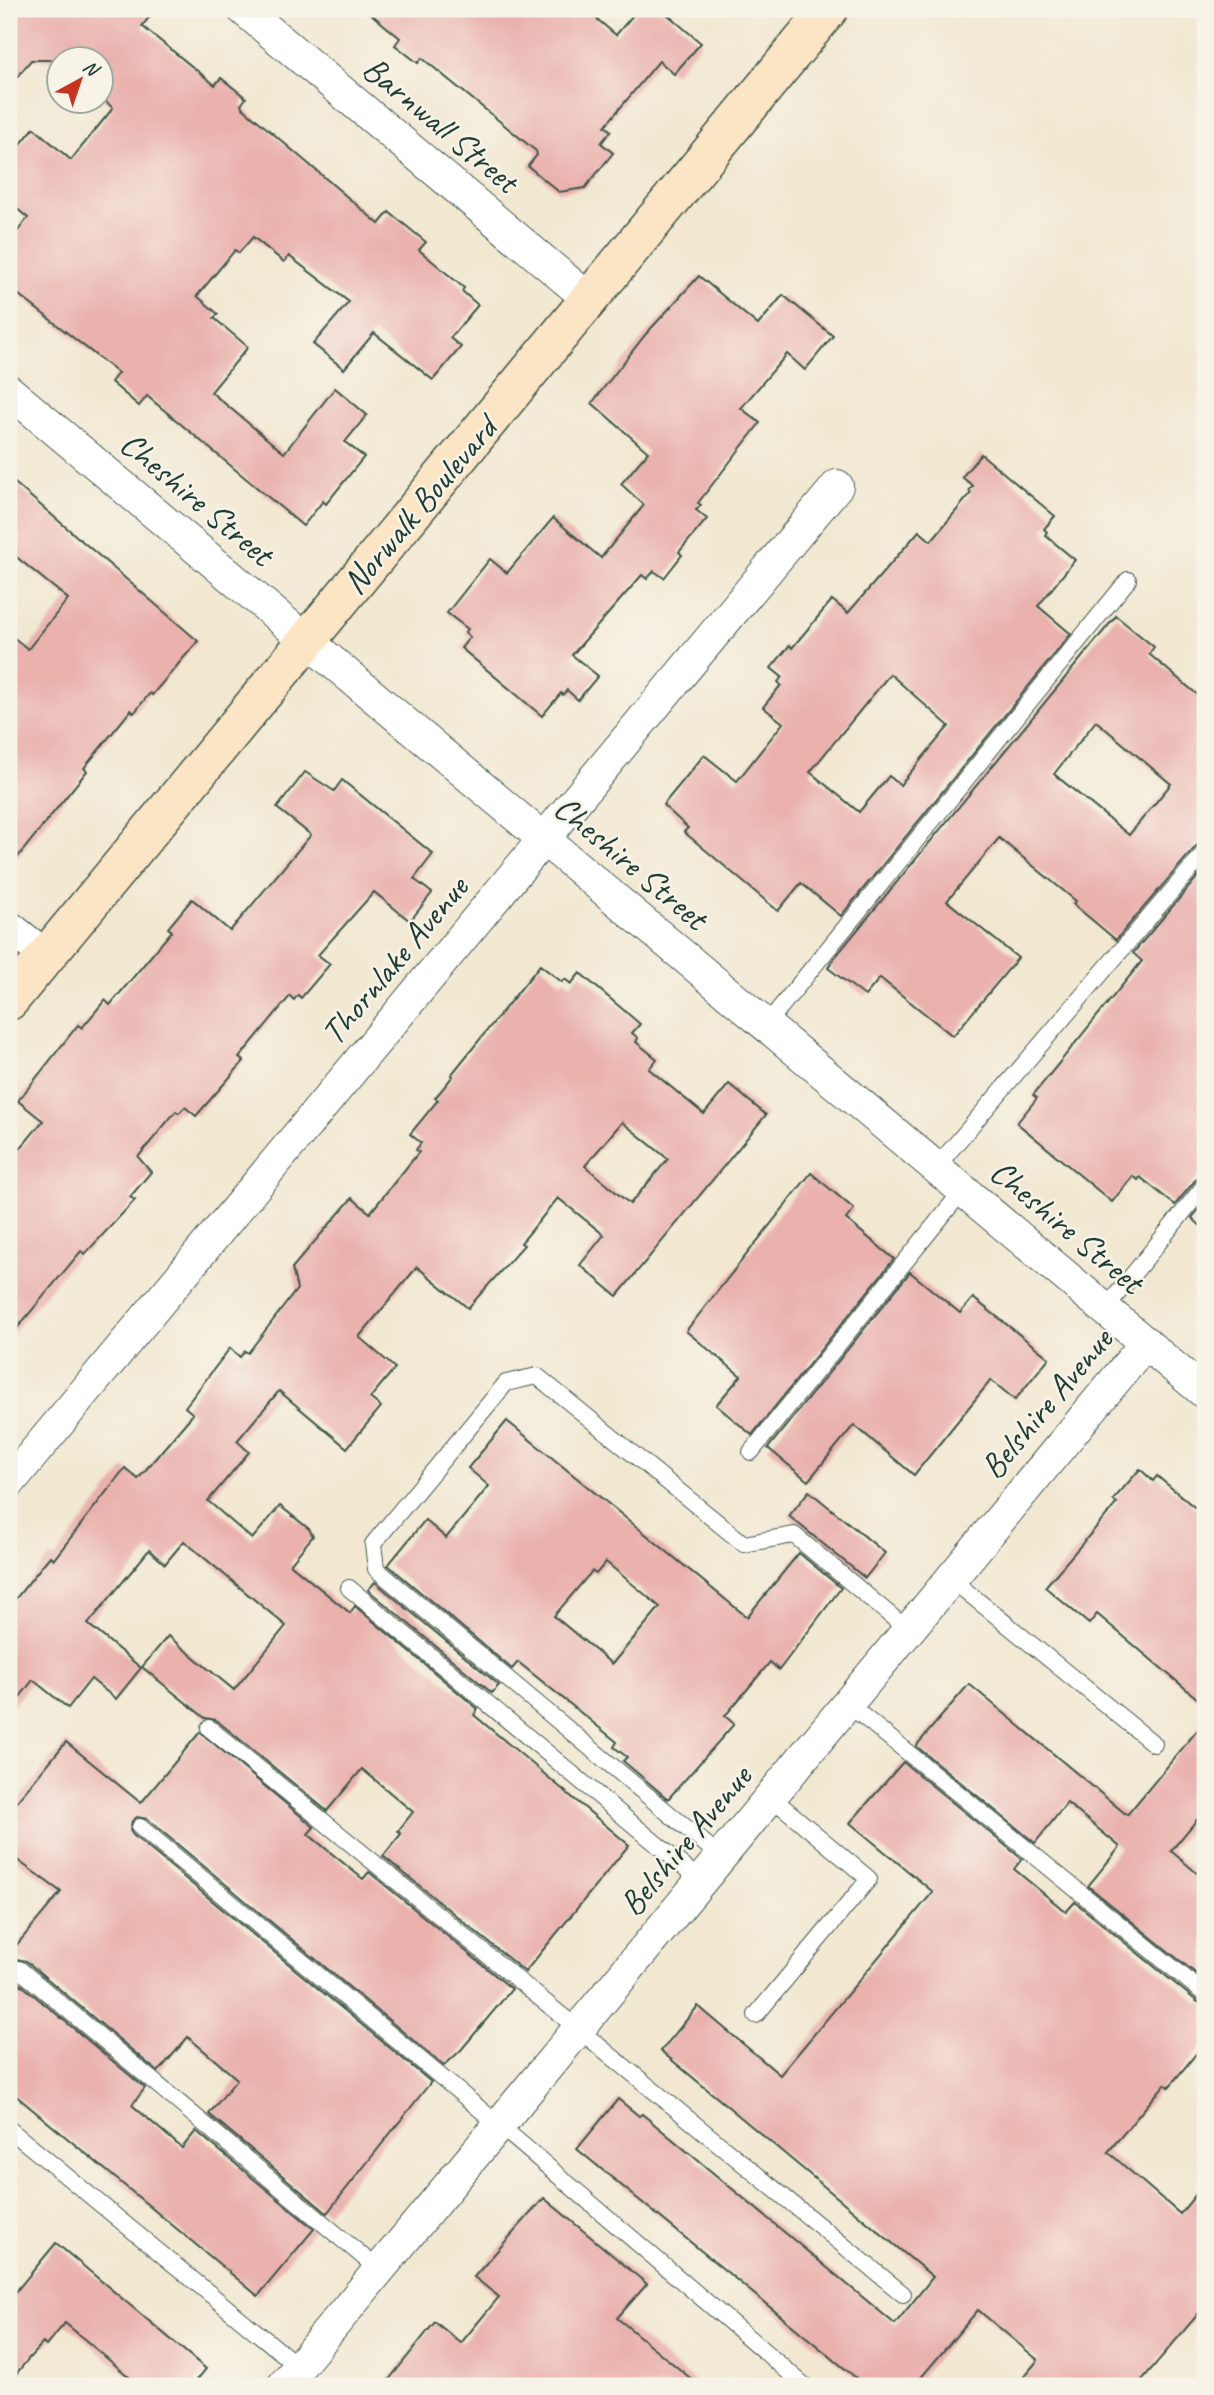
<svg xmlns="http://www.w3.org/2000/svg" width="1214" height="2395" font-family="Caveat,sans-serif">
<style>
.building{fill:#eab1ad;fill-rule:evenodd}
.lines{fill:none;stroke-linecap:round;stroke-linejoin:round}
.lane-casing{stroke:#3f574c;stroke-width:18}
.street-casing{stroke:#3f574c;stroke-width:34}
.secondary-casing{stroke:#3f574c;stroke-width:41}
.lane{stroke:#fff;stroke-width:16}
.street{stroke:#fff;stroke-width:32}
.secondary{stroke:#fce5c4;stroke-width:38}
.labels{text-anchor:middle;stroke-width:5;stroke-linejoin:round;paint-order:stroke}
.street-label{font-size:35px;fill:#1f3d34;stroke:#f7f3e8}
</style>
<rect width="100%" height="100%" fill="#f7f3e8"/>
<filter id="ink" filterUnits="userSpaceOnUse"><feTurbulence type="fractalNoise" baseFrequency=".0143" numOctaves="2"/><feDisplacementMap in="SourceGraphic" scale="14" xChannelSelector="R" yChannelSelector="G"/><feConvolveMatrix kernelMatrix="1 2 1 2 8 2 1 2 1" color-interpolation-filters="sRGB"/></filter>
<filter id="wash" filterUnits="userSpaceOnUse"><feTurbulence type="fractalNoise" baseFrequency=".00686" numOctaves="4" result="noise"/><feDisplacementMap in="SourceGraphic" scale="28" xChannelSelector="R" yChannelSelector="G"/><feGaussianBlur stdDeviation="1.57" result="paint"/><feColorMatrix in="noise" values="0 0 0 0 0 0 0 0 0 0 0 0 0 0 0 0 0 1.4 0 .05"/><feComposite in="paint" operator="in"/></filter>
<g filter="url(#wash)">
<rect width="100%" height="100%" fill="#f2e8d1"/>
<g id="blocks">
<g class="building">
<polygon points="9,9 156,9 142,26 215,85 221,78 246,98 241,105 243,108 379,224 389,212 426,242 419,250 464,288 462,291 478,305 450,338 461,347 433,380 374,333 344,369 313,344 349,302 289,256 284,262 253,237 239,253 235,250 197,296 218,314 214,318 248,347 211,392 284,453 335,388 367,415 345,442 364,457 326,504 323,501 303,526 147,396 139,406 111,382 118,373 9,287 9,242 28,218 9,202 9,158 34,128 71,160 113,108 102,98 102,60 31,60 9,87"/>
<polygon points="365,9 585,9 616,35 638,9 661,9 701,43 674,74 659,61 605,126 611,131 601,143 613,153 585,188 559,192 528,166 537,155 536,151 422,58 418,63 395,45 400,38"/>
<polygon points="699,276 758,325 783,295 833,336 805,370 787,354 741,408 760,423 698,503 701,505 696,510 707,519 679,552 682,555 664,578 654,571 647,579 642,575 572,655 598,676 578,700 567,690 563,695 561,693 542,716 461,648 470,637 465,632 468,629 447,613 490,559 507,573 553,518 601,558 644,505 621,484 648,452 592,403 645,335"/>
<path d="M981 454 1055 516 1044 529 1047 532 1045 535 1075 560 1038 606 1071 634 841 916 801 883 778 911 684 832 688 828 663 805 704 755 737 781 783 723 763 707 781 685 778 682 782 677 771 668 790 645 792 648 832 600 848 613 919 531 931 541 971 493 969 491 973 486 962 477ZM890 674 949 726 900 785 889 776 859 812 810 772Z"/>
<polygon points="9,478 198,641 152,695 150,693 134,713 131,710 84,768 87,771 9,868 9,634 28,649 68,599 9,551"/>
<path d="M1116 616 1154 647 1149 654 1205 701V842L1197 845 1116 940 1073 904 1076 901 999 838 947 901 1018 958 953 1036 880 978 865 996 828 968 831 962ZM1096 721 1171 784 1129 835 1054 774Z"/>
<polygon points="305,772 334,791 342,780 433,854 414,879 432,893 410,921 374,892 318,955 330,964 301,998 298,995 294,1000 290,996 239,1058 244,1061 196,1116 185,1107 179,1113 176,1111 138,1157 151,1172 130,1197 135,1200 85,1254 81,1251 9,1338 9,1162 43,1121 18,1101 78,1025 82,1028 105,1000 110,1005 172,931 168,928 192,899 230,931 311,835 277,808"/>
<polygon points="1205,868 1205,1175 1197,1178 1175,1205 1140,1177 1138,1180 1133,1176 1112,1202 1017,1123 1037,1098 1033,1095 1142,961 1133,953"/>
<path d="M540 965 562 982 565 979 571 984 580 973 640 1024 632 1033 638 1038 636 1042 657 1059 649 1069 704 1114 729 1084 766 1115 617 1296 580 1265 604 1235 558 1198 521 1243 524 1245 468 1308 417 1267 359 1337 395 1368 370 1398 381 1407 347 1448 279 1391 237 1441 249 1452 208 1501 252 1539 280 1506 309 1529 313 1536 290 1564 350 1613 355 1606 478 1709 474 1715 629 1845 525 1972 383 1856 401 1834 398 1831 413 1812 362 1769 327 1811 216 1720 205 1718 142 1667 168 1636 234 1690 286 1626 184 1541 165 1564 149 1550 88 1624 141 1668 116 1699 91 1679 68 1708 33 1680 9 1711V1607L50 1556 54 1559 125 1468 138 1479 193 1414 185 1407 230 1348 240 1357 245 1351 248 1353 297 1289 292 1268 352 1198 370 1213 419 1152 416 1150 421 1143 410 1134 438 1100 435 1098 453 1076 451 1075ZM622 1122 668 1159 630 1204 585 1166Z"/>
<polygon points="811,1173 854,1209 846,1219 894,1259 752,1435 716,1405 741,1376 686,1331"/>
<polygon points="1205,1201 1205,1230 1192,1218"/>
<polygon points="910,1272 960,1313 973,1298 1049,1358 1015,1400 991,1380 914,1475 854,1425 808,1481 768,1448"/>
<path d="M507 1421 747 1617 799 1553 841 1588 779 1670 770 1662 725 1716 734 1724 668 1799 623 1761 627 1757 614 1747 617 1742 518 1662 512 1669 388 1565 425 1520 446 1538 489 1486 468 1468ZM606 1562 660 1607 612 1664 554 1616 592 1571 596 1574Z"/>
<polygon points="1140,1469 1153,1481 1157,1476 1205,1516 1205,1705 1097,1614 1089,1624 1045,1587 1117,1503 1113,1500"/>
<polygon points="809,1491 885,1553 865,1578 789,1516"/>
<polygon points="375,1582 499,1685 492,1693 368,1590"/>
<polygon points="969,1684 1127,1815 1205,1721 1205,1810 1171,1851 1205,1880 1205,1981 1088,1886 1120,1847 1067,1803 1035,1843 916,1746"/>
<polygon points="200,1732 314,1827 308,1834 363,1879 369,1872 512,1989 461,2050 444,2066 147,1819 137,1817 132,1821 130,1830 133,1835 431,2082 327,2213 209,2114 237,2079 188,2037 158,2072 26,1961 16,1959 9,1967 9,1954 61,1892 9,1854 9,1811 66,1742 141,1803"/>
<polygon points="903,1762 1022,1859 1014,1869 1066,1912 1075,1902 1198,2002 1205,2004 1205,2043 1169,2087 1165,2084 1108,2152 1180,2214 1205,2183 1205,2306 1137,2386 1016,2386 1038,2360 978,2310 914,2386 866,2386 577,2149 618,2099 639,2116 642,2114 895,2324 933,2277 661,2051 698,2006 780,2075 933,1892 850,1823"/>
<polygon points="9,1969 12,1977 145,2088 132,2105 182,2148 196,2131 314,2229 258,2296 9,2090"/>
<polygon points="544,2198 647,2284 617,2318 700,2386 384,2386 435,2322 461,2343 499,2297 474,2277"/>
<polygon points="56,2243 206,2369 192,2386 140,2386 65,2323 46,2346 43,2343 29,2358 9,2383 9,2300"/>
</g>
</g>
</g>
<g filter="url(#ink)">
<use href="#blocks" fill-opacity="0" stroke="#3f574c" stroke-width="2"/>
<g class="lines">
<defs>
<g id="lane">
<polyline points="766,1025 1128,580"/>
<polyline points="937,1166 1205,852"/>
<polyline points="1105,1309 1205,1185"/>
<polyline points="751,1452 963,1190"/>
<polyline points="951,1579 1154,1744"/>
<polyline points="349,1588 701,1881"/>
<polyline points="848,1704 1205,1994"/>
<polyline points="209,1728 903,2294"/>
<polyline points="140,1827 499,2125 805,2386"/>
<polyline points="721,1857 376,1569 373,1544 506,1383 537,1376 744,1544 794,1535 908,1630"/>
<polyline points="19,1969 379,2270"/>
<polyline points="756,2015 869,1879 771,1797"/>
<polyline points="9,2129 299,2367"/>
</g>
<g id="street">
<polyline points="243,9 589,299"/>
<polyline points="9,391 1205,1393"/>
<polyline points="9,927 46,956"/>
<polyline points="9,1483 837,486"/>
<polyline points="283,2386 1146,1343"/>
</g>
<polyline id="secondary" points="9,1001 829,9"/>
</defs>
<use href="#lane" class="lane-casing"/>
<use href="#street" class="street-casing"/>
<use href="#secondary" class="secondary-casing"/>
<use href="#lane" class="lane"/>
<use href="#street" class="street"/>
<use href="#secondary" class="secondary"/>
</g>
</g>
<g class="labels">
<g class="street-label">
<text transform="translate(441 124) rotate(40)" y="12">Barnwall Street</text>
<text transform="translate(197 498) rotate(40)" y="12">Cheshire Street</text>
<text transform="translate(419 505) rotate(-50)" y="12">Norwalk Boulevard</text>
<text transform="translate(631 862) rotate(40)" y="12">Cheshire Street</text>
<text transform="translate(394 960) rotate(-50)" y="12">Thornlake Avenue</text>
<text transform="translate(1067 1226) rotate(40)" y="12">Cheshire Street</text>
<text transform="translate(1046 1403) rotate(-50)" y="12">Belshire Avenue</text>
<text transform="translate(685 1840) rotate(-50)" y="12">Belshire Avenue</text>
</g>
</g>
<rect width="1214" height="2395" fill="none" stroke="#f7f3e8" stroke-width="35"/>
<g transform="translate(80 80) rotate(40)"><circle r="33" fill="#f7f3e8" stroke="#a1aaa0" stroke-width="2"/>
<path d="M0-5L12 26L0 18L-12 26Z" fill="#c8321e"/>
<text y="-10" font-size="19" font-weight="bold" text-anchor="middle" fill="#1f3d34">N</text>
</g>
</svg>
